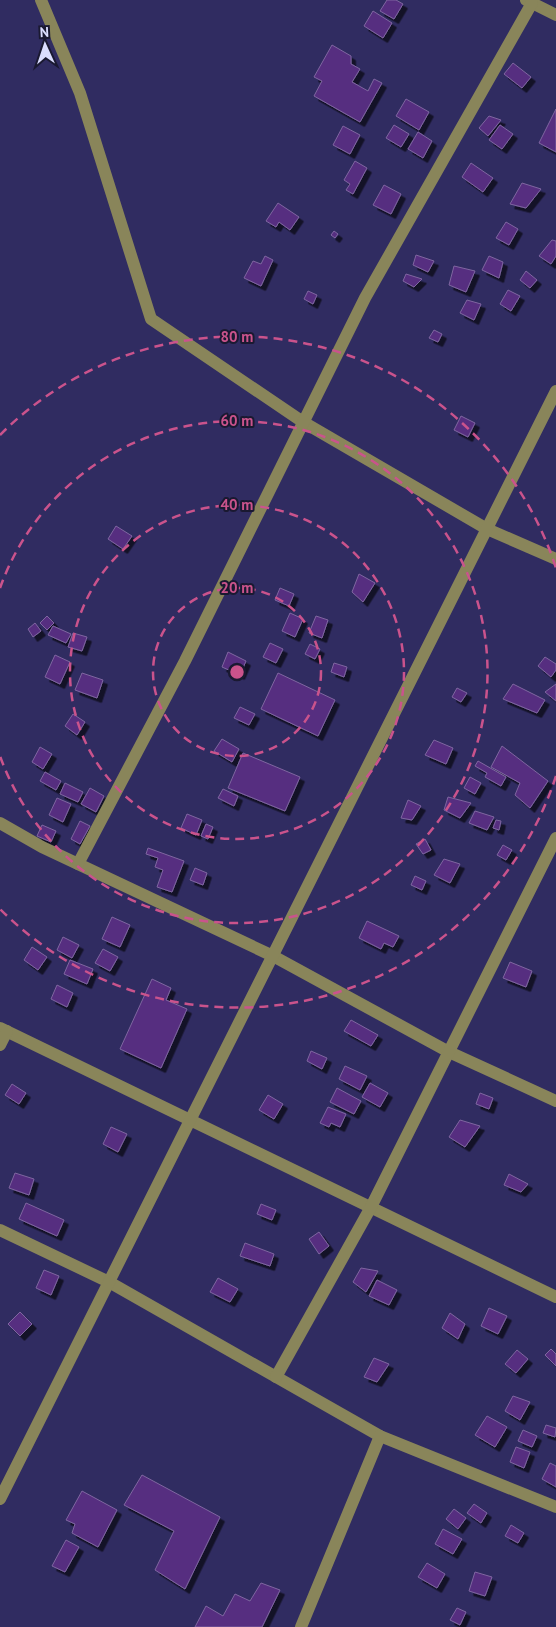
<svg xmlns="http://www.w3.org/2000/svg" width="556" height="1627" font-family="'PT Sans',sans-serif">
<style>
.building{fill:#562d80;stroke:#7f66a0;filter:url(#shadow)}
.lines{fill:none;stroke-linecap:round;stroke-linejoin:round}
.minor{stroke:#89855a;stroke-width:12}
.ring{fill:none;stroke:#ca538c;stroke-width:2.5;stroke-dasharray:9 6}
.centre{fill:#ca538c;stroke:#1a1931;stroke-width:2.5}
.ring-label{font-size:15px;text-anchor:middle;font-weight:bold;fill:#ca538c;stroke:#1a1931;stroke-width:4;stroke-linejoin:round;paint-order:stroke}
</style>
<defs>
<filter id="shadow"><feDropShadow dx="4.5" dy="4.5" stdDeviation="0" flood-color="#0009"/></filter>
</defs>
<rect width="100%" height="100%" fill="#302c61"/>
<g class="building">
<polygon points="387,0 396,0 403,4 394,19 380,11"/>
<polygon points="373,11 392,23 383,38 364,26"/>
<polygon points="332,45 351,56 351,64 360,69 352,82 368,91 374,79 382,83 360,122 314,96 322,81 314,77"/>
<polygon points="513,63 531,77 522,88 504,74"/>
<polygon points="406,99 429,112 419,130 396,116"/>
<polygon points="556,109 556,152 539,143"/>
<polygon points="489,116 501,120 488,136 479,128"/>
<polygon points="394,125 409,134 401,147 386,138"/>
<polygon points="500,125 513,134 502,149 489,140"/>
<polygon points="343,126 360,135 350,154 333,145"/>
<polygon points="418,132 432,141 423,158 408,149"/>
<polygon points="355,161 367,168 353,194 346,190 350,184 344,180"/>
<polygon points="471,163 493,178 483,192 462,177"/>
<polygon points="522,183 541,189 526,208 510,204"/>
<polygon points="384,185 401,194 391,214 373,205"/>
<polygon points="278,203 299,217 290,230 279,222 276,227 266,221"/>
<polygon points="506,222 518,229 509,245 496,238"/>
<polygon points="334,231 338,234 335,238 331,235"/>
<polygon points="552,240 556,241 556,256 551,264 539,256"/>
<polygon points="416,255 434,261 428,272 413,265"/>
<polygon points="265,256 273,260 261,286 244,278 253,261 261,264"/>
<polygon points="489,256 503,262 499,278 482,270"/>
<polygon points="454,266 475,271 466,292 449,285"/>
<polygon points="526,271 537,280 530,288 520,280"/>
<polygon points="406,274 422,279 414,287 403,281"/>
<polygon points="508,290 520,296 511,311 500,304"/>
<polygon points="308,291 317,295 313,304 304,299"/>
<polygon points="467,300 481,304 474,320 460,313"/>
<polygon points="434,330 442,334 438,342 429,338"/>
<polygon points="461,416 475,423 468,437 454,430"/>
<polygon points="116,526 132,536 123,549 108,539"/>
<polygon points="359,574 375,583 363,602 352,592"/>
<polygon points="280,588 294,594 289,606 275,600"/>
<polygon points="290,613 303,619 295,637 282,631"/>
<polygon points="47,616 54,623 47,630 40,623"/>
<polygon points="316,616 328,620 322,638 309,633"/>
<polygon points="35,623 41,631 33,637 28,629"/>
<polygon points="53,626 71,634 66,643 48,635"/>
<polygon points="73,633 87,637 82,651 68,647"/>
<polygon points="270,643 283,649 276,663 263,657"/>
<polygon points="310,644 320,649 315,659 305,654"/>
<polygon points="228,652 246,661 240,675 222,667"/>
<polygon points="55,655 70,662 60,684 45,677"/>
<polygon points="545,657 556,664 556,670 551,677 538,666"/>
<polygon points="334,663 347,667 344,677 331,672"/>
<polygon points="82,673 103,680 97,698 75,690"/>
<polygon points="278,673 335,700 318,736 261,709"/>
<polygon points="513,684 545,700 537,713 503,699"/>
<polygon points="556,684 556,701 545,692"/>
<polygon points="457,688 467,693 461,702 452,697"/>
<polygon points="240,707 255,714 249,725 234,718"/>
<polygon points="73,714 85,722 77,735 65,726"/>
<polygon points="222,739 239,749 232,762 214,751"/>
<polygon points="434,740 453,748 446,764 425,755"/>
<polygon points="502,746 548,781 530,808 515,795 520,783 491,767"/>
<polygon points="40,747 52,754 43,769 32,762"/>
<polygon points="243,753 300,777 285,811 228,788"/>
<polygon points="478,761 506,777 501,786 485,777 487,773 475,766"/>
<polygon points="45,772 61,781 56,790 40,781"/>
<polygon points="470,777 481,783 475,794 464,788"/>
<polygon points="65,783 83,792 78,802 60,794"/>
<polygon points="90,788 104,796 96,812 81,804"/>
<polygon points="223,789 238,796 234,806 218,798"/>
<polygon points="448,797 471,803 460,818 444,810"/>
<polygon points="57,798 71,804 63,822 49,815"/>
<polygon points="408,800 421,806 412,820 401,818"/>
<polygon points="475,811 494,817 487,830 469,823"/>
<polygon points="187,814 202,820 196,835 181,828"/>
<polygon points="496,820 501,821 499,830 493,828"/>
<polygon points="80,821 90,826 80,844 71,839"/>
<polygon points="206,824 213,827 208,839 201,836"/>
<polygon points="42,825 56,831 51,842 37,836"/>
<polygon points="425,839 431,850 423,854 416,844"/>
<polygon points="503,845 512,850 506,860 497,855"/>
<polygon points="148,848 184,861 172,892 157,887 163,870 155,867 158,858 146,854"/>
<polygon points="444,859 460,864 450,883 434,875"/>
<polygon points="195,868 207,873 203,885 190,880"/>
<polygon points="415,876 426,881 422,890 411,885"/>
<polygon points="112,917 130,925 120,947 102,939"/>
<polygon points="367,921 399,936 393,947 384,943 381,949 359,938"/>
<polygon points="63,937 79,945 72,958 57,950"/>
<polygon points="32,947 47,957 38,970 24,960"/>
<polygon points="103,949 118,957 110,971 95,963"/>
<polygon points="70,960 93,969 87,984 64,974"/>
<polygon points="510,962 532,971 526,987 503,978"/>
<polygon points="152,979 171,988 166,1000 187,1009 161,1068 120,1049"/>
<polygon points="57,985 73,993 67,1007 51,999"/>
<polygon points="351,1020 378,1035 371,1046 344,1031"/>
<polygon points="311,1051 327,1058 322,1069 307,1061"/>
<polygon points="345,1066 367,1076 360,1090 339,1079"/>
<polygon points="370,1083 388,1093 380,1107 362,1097"/>
<polygon points="12,1084 26,1093 19,1104 5,1095"/>
<polygon points="337,1088 361,1101 354,1114 330,1102"/>
<polygon points="480,1093 493,1098 489,1109 476,1104"/>
<polygon points="268,1095 283,1104 274,1119 259,1110"/>
<polygon points="328,1107 346,1114 340,1127 331,1123 329,1127 320,1123"/>
<polygon points="460,1120 480,1126 465,1147 449,1137"/>
<polygon points="111,1127 127,1134 118,1152 103,1144"/>
<polygon points="15,1173 34,1179 29,1195 9,1188"/>
<polygon points="509,1174 528,1184 521,1192 504,1185"/>
<polygon points="26,1203 64,1220 57,1236 19,1219"/>
<polygon points="261,1204 276,1210 272,1220 257,1214"/>
<polygon points="319,1232 329,1246 319,1254 309,1239"/>
<polygon points="245,1243 274,1254 270,1266 240,1256"/>
<polygon points="361,1268 378,1271 366,1292 353,1282"/>
<polygon points="44,1270 59,1276 51,1295 36,1288"/>
<polygon points="218,1278 238,1289 230,1302 210,1292"/>
<polygon points="377,1280 397,1290 389,1305 369,1296"/>
<polygon points="489,1308 507,1316 498,1334 481,1326"/>
<polygon points="20,1312 32,1324 20,1336 8,1324"/>
<polygon points="450,1313 465,1324 458,1339 442,1328"/>
<polygon points="551,1349 556,1354 556,1366 545,1355"/>
<polygon points="517,1350 528,1359 516,1373 505,1364"/>
<polygon points="374,1358 389,1364 377,1382 364,1377"/>
<polygon points="513,1396 530,1402 520,1420 505,1411"/>
<polygon points="487,1416 507,1427 495,1447 475,1435"/>
<polygon points="546,1425 556,1428 555,1437 543,1433"/>
<polygon points="523,1430 537,1436 532,1447 518,1441"/>
<polygon points="516,1447 530,1452 524,1468 510,1462"/>
<polygon points="550,1463 556,1466 556,1487 542,1479"/>
<polygon points="142,1475 220,1517 185,1589 155,1570 174,1531 124,1505"/>
<polygon points="82,1491 117,1510 98,1547 72,1533 75,1524 66,1520"/>
<polygon points="474,1504 487,1513 481,1523 467,1513"/>
<polygon points="454,1509 466,1518 458,1529 446,1519"/>
<polygon points="511,1525 524,1533 518,1543 505,1536"/>
<polygon points="443,1529 462,1539 453,1554 435,1544"/>
<polygon points="66,1540 79,1547 65,1572 52,1566"/>
<polygon points="427,1563 445,1574 437,1588 418,1577"/>
<polygon points="475,1572 492,1577 485,1596 469,1591"/>
<polygon points="261,1583 280,1590 262,1627 195,1627 206,1606 223,1616 235,1594 250,1601"/>
<polygon points="457,1608 466,1612 460,1625 450,1620"/>
</g>
<g class="lines">
<g class="minor">
<polyline points="41,0 80,93 151,319 303,422 487,529 556,559"/>
<polyline points="526,0 556,15"/>
<polyline points="0,823 42,847 273,956 449,1052 556,1101"/>
<polyline points="78,864 185,661 365,298 532,3"/>
<polyline points="0,1028 556,1297"/>
<polyline points="0,1045 7,1031"/>
<polyline points="0,1230 109,1282 380,1436 556,1507"/>
<polyline points="276,1377 371,1207 556,838"/>
<polyline points="0,1499 556,391"/>
<polyline points="301,1627 380,1436"/>
</g>
</g>
<g class="ring">
<circle cx="237" cy="672" r="84"/>
<circle cx="237" cy="672" r="167"/>
<path d="M0 588A251 251 0 1 1 0 756"/>
<path d="M556 776A335 335 0 0 1 0 909M0 435A335 335 0 0 1 556 568"/>
</g>
<circle cx="237" cy="672" r="8" class="centre"/>
<g class="ring-label">
<text x="237" y="342">80 m</text>
<text x="237" y="426">60 m</text>
<text x="237" y="510">40 m</text>
<text x="237" y="593">20 m</text>
</g>
<g transform="translate(45 45) rotate(357)" stroke="#1a1931" stroke-width="4" paint-order="stroke">
<path d="M0-4L9 19L0 12L-9 19Z" fill="#dbddfe"/>
<text y="-8" font-size="14" font-weight="bold" text-anchor="middle" fill="#dbddfe">N</text>
</g>
</svg>
